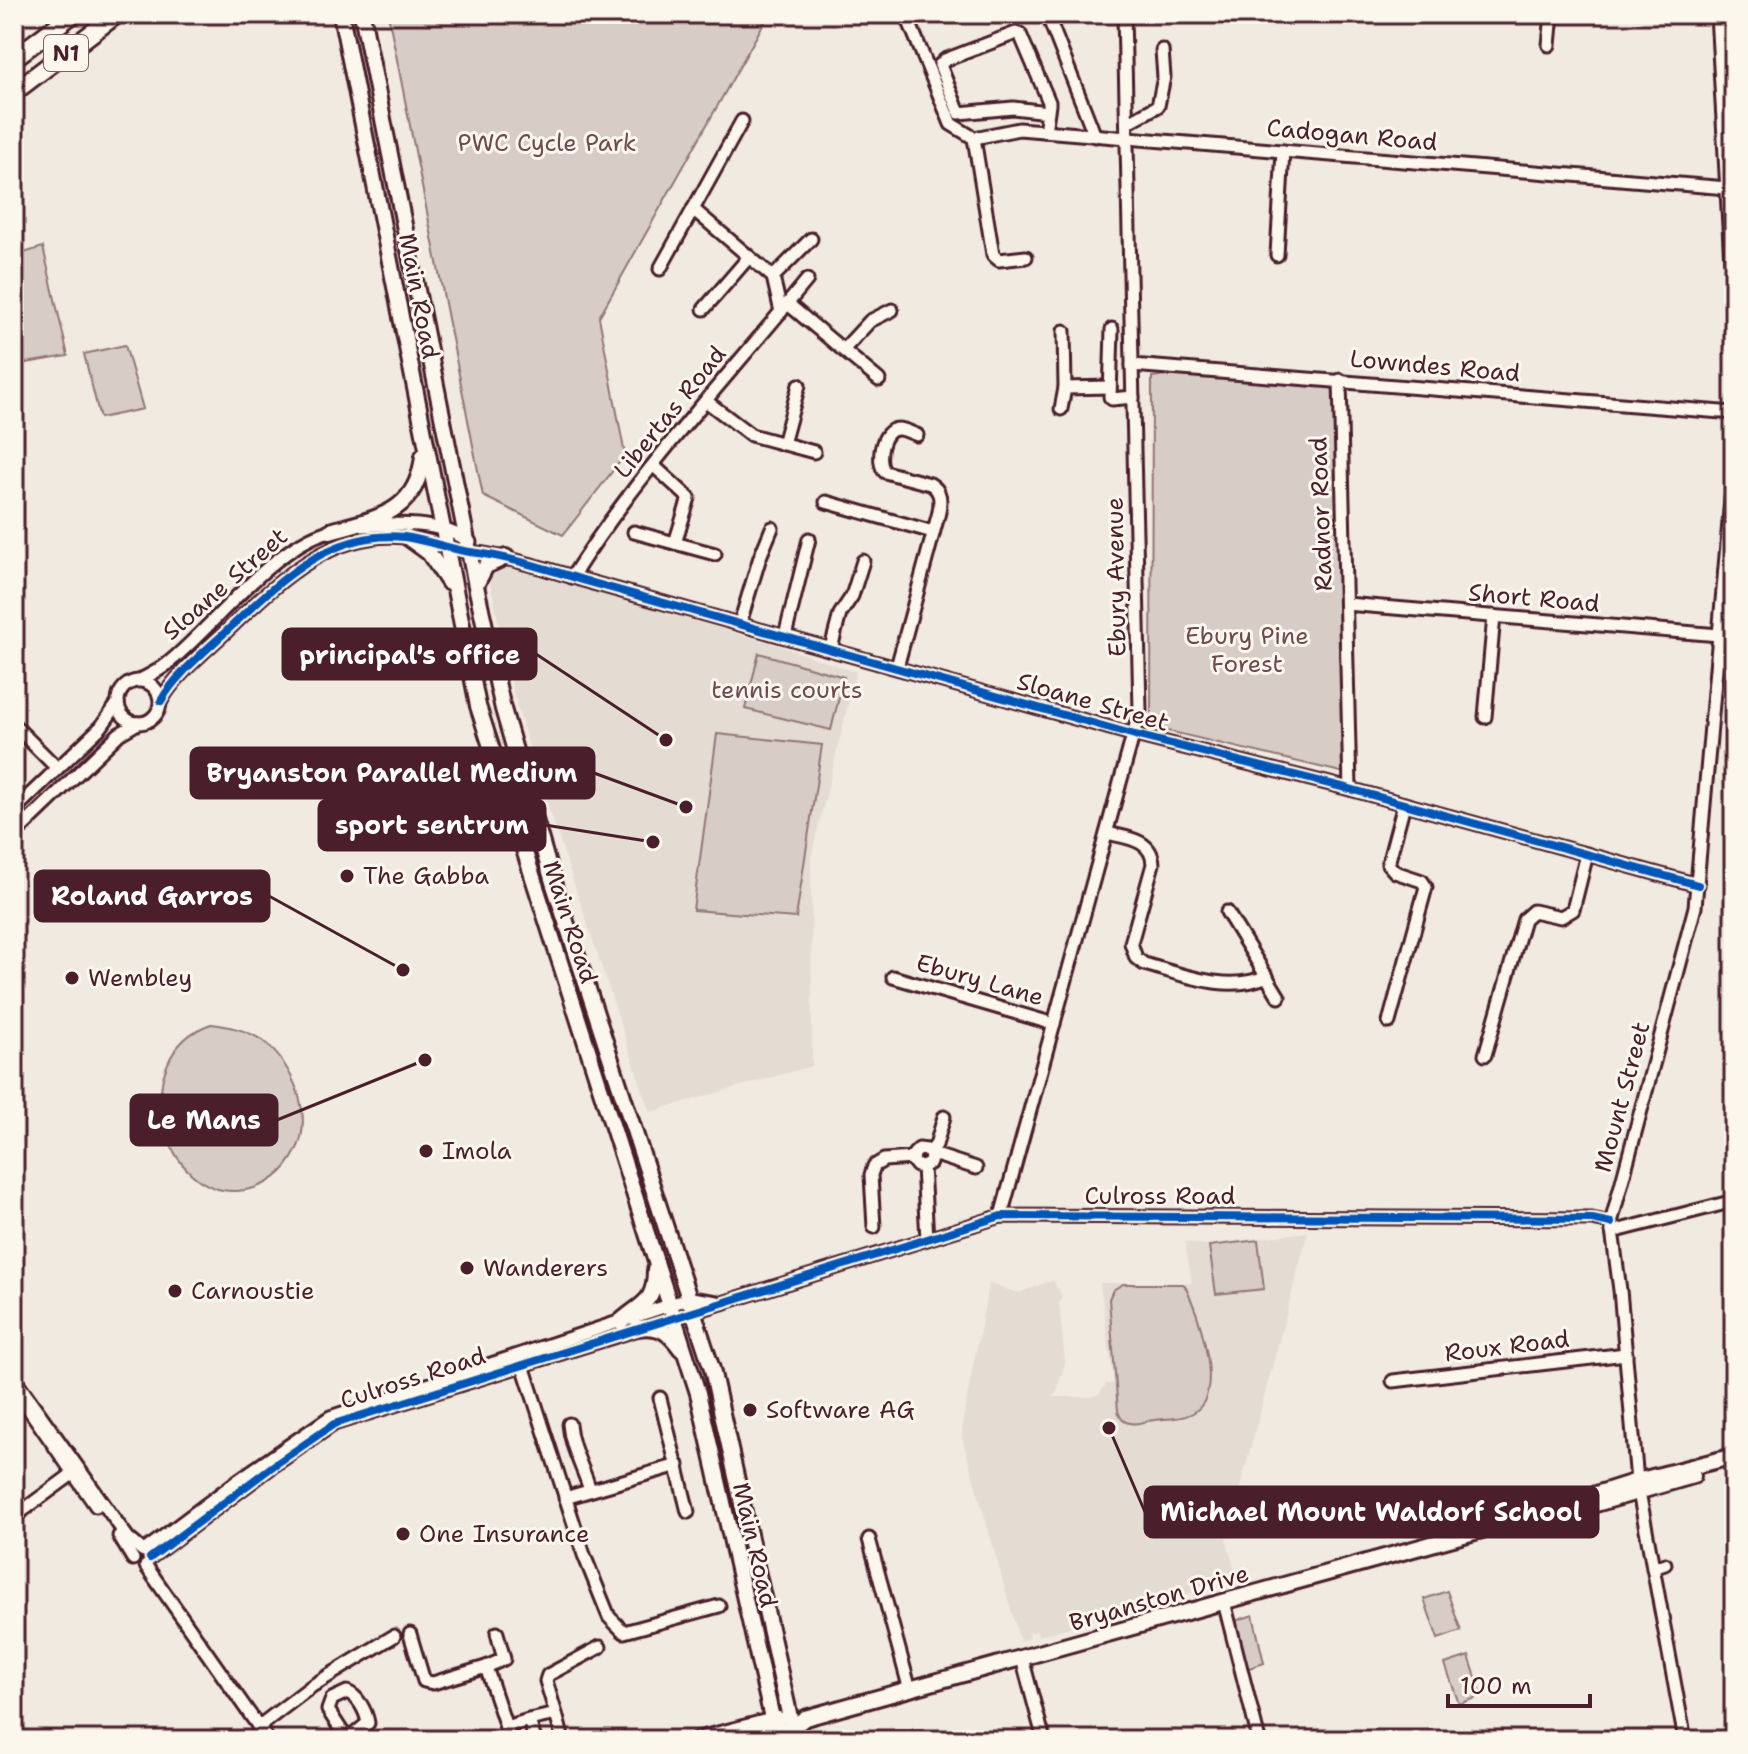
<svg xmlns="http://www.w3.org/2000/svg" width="1748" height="1754" font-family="'Shantell Sans',sans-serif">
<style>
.built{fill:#e4dbd2}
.green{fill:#d8ccc6;stroke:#917678;stroke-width:2}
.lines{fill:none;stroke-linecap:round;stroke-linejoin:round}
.minor-casing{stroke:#4a1f2b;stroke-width:17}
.major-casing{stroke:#4a1f2b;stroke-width:20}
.highway-casing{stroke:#4a1f2b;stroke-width:22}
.minor{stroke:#fbf7ec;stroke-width:11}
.major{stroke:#fbf7ec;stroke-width:14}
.highway{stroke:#fbf7ec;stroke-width:16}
.cycleway-casing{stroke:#fbf7ec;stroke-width:13}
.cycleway{stroke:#0057b8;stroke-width:8}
.poi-dot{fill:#4a1f2b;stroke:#fbf7ec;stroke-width:3}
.labels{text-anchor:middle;stroke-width:6;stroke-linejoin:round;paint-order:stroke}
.shield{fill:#fbf7ec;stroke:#7f6065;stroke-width:2}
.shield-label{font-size:22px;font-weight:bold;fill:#4a1f2b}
.street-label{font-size:24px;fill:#4a1f2b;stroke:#fbf7ec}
.park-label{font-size:24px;fill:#6e4a52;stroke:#fbf7ec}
.poi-label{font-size:24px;fill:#4a1f2b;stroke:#fbf7ec;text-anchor:start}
.leader{fill:none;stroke:#4a1f2b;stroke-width:3}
.callout-dot{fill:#4a1f2b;stroke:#fbf7ec;stroke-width:3}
.callout{fill:#4a1f2b;stroke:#4a1f2b;stroke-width:3}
.callout-label{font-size:26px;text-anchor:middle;font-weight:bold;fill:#fff}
</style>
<rect width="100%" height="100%" fill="#f0eae0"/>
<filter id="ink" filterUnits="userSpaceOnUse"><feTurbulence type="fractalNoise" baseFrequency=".0125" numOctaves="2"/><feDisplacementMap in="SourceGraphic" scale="16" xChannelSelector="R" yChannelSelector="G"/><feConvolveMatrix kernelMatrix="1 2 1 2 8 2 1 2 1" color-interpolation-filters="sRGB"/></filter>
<g filter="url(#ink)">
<g class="built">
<polygon points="499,565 774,644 856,672 811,857 812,1066 650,1112 532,757 515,699 490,582 491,570"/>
<polygon points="1308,1232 1226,1540 1235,1571 1225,1577 1219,1585 1038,1636 1037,1631 1029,1632 1030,1638 1020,1641 962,1437 963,1419 989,1284 1019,1293 1053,1280 1062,1297 1059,1302 1065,1363 1057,1390 1052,1397 1091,1397 1099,1394 1106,1384 1114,1383 1100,1283 1192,1283 1185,1242 1205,1245"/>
</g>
<g class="green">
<polygon points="388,14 769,14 599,317 625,455 563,535 483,496"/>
<polygon points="43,247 68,356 14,365 14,256"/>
<polygon points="125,345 143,409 100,418 84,354"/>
<polygon points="1172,374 1342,388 1340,604 1345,773 1151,727 1152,377"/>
<polygon points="759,653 844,677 831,730 745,709"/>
<polygon points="717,734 822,745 796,918 693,910"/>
<path d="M211 1024C229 1026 248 1030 263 1041 293 1064 314 1116 296 1151 285 1173 269 1186 245 1190 161 1204 123 1054 211 1024Z"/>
<polygon points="1258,1240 1264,1289 1216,1294 1209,1246"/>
<path d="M1123 1284H1183L1185 1286C1198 1312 1221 1381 1201 1406 1188 1422 1165 1417 1148 1421 1141 1422 1136 1425 1130 1423 1122 1422 1120 1417 1118 1411L1109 1299 1113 1290Z"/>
<polygon points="1447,1591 1461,1631 1438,1639 1424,1599"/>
<polygon points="1253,1615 1264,1663 1243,1670 1232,1622"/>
<polygon points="1469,1656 1482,1696 1459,1704 1445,1664"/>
</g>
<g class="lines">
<defs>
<g id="minor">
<polyline points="906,14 951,124 974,138"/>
<polyline points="1047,14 1095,136"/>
<polyline points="1717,14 1734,315"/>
<polyline points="1549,45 1552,14"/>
<polyline points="1127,123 1158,106 1164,77 1162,50"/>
<polyline points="1045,131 1049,105 1049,102 1020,34 1016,33 945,60 940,65 959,113 1013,108 1048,112"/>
<polyline points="974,138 1019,129 1727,188"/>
<polyline points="974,138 993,255 999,260 1026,257"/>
<polyline points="693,209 773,277 781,312"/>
<polyline points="1277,255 1283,151"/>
<polyline points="660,269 742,121"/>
<polyline points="773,277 811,239"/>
<polyline points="788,304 879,380"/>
<polyline points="704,309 749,257"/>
<polyline points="1112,329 1110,397 1112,399 1133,397"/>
<polyline points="844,349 870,321 892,310"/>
<polyline points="1132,365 1734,413"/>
<polyline points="1340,380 1350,789"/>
<polyline points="1065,388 1110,387"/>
<polyline points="706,401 751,435 814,452"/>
<polyline points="1061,409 1065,388 1064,331"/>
<polyline points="783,444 799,385"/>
<polyline points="654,466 689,498 675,543"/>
<polyline points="826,502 933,532"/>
<path d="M363 526C398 523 440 521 470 542"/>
<polyline points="634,532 715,554"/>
<path d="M572 577C639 471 728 377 807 280"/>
<polyline points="1346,604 1719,635"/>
<polyline points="740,623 760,557 772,528"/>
<polyline points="785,636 809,539"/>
<polyline points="831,648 840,614 852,596 863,561"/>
<polyline points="1717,658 1734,660"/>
<path d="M897 667 939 512C941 500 941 490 930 484L885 472C876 463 881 429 898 429 904 429 912 433 917 435"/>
<path d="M140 680C149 675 159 671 167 664 215 626 277 539 338 529"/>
<circle cx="139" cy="702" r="21"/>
<path d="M161 701C176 673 213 645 236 622 283 577 334 530 404 537 427 540 448 549 470 552 512 557 552 571 593 583L1135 735 1350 789 1698 885"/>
<polyline points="1485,717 1494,616"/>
<polyline points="14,725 57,768"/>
<polyline points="14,810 101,727 118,703"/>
<path d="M1107 833C1127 838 1152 839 1153 864L1131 943 1136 958 1144 964C1182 974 1228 994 1267 976"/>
<polyline points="14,835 119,734 138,723"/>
<polyline points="1227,912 1279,997"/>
<polyline points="893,977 1054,1024"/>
<polyline points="1389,1022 1426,887 1422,881 1395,872 1388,864 1404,804"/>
<polyline points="1485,1055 1524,919 1533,911 1561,917 1573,910 1587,854"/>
<polyline points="930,1152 936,1145 944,1117"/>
<polyline points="931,1156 939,1156 976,1168"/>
<polyline points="923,1167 917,1166 913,1161 914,1154 919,1149 927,1150 931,1156 930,1163 923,1167 927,1239"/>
<polyline points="1001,1216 1140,710 1124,14"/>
<polyline points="874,1227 871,1175 874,1166 884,1160 913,1158"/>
<polyline points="1612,1232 1734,1201"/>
<polyline points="521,1359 584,1555 609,1617 624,1632 719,1606"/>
<polyline points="14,1378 128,1538 142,1550"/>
<polyline points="1393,1381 1626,1354"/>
<polyline points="17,1392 96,1506"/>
<polyline points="660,1398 688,1512"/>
<path d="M569 1424C571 1448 583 1467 590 1490"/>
<polyline points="565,1498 678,1465"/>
<polyline points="14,1517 75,1472"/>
<polyline points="119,1536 133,1559"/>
<polyline points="869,1539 910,1690"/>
<polyline points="144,1551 240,1479 330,1417 691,1298 717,1302"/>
<polyline points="150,1558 273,1466 334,1424 1001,1216 1592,1219 1611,1223"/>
<polyline points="146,1566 268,1740"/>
<polyline points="1653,1568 1665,1564"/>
<polyline points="1224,1602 1259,1740"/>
<polyline points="410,1634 424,1681 433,1683 486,1667 506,1727 529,1720 535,1740"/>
<polyline points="1022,1658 1044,1740"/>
<polyline points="486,1667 504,1659 497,1633"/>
<path d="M347 1692C358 1696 366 1711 368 1723L351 1737 343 1733 328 1710 332 1699Z"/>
<polyline points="556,1714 563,1740"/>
<polyline points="529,1720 556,1714 546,1681 548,1675 600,1647"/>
<polyline points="258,1727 312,1686 394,1636"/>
<polyline points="506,1727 509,1740"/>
<polyline points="618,1740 622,1739"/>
<polyline points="1685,1740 1637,1481 1620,1290 1611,1223 1695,907 1734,465"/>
</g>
<g id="major">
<polyline points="341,14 478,706 698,1393 777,1740"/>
<polyline points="362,14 476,586 503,709 553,882 712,1369 795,1740"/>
<path d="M330 531C376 518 417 514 423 456"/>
<polyline points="407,537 429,553 449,583"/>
<polyline points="476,585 486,566 506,557"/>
<path d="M620 1322C642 1302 655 1304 655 1270"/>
<path d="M637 1328C659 1325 668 1331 681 1349"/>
<polyline points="1575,1510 1693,1476"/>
<polyline points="697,1740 778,1719"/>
<polyline points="746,1740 792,1728 805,1718 1489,1528 1637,1481 1734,1456"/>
</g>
<g id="highway">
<polyline points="14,58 73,14"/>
<polyline points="14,92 117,14"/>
</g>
</defs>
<use href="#minor" class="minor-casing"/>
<use href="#major" class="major-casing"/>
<use href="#highway" class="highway-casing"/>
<use href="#minor" class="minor"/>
<use href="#major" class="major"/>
<use href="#highway" class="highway"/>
<defs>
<g id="cycleway">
<path d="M161 701C176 673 213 645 236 622 283 577 334 530 404 537 427 540 448 549 470 552 512 557 552 571 593 583L1135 735 1350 789 1698 885"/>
<polyline points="150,1558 273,1466 334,1424 1001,1216 1592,1219 1611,1223"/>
</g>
</defs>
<use href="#cycleway" class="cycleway-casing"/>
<use href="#cycleway" class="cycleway"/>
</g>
</g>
<g class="poi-dot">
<circle cx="347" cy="876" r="8"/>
<circle cx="72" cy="978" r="8"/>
<circle cx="426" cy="1151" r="8"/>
<circle cx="467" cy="1268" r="8"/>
<circle cx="175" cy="1291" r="8"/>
<circle cx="750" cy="1410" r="8"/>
<circle cx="403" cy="1534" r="8"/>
</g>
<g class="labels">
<rect class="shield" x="44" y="35" width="44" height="36" rx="6"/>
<g class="shield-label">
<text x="66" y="61">N1</text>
</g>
<g class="street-label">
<text transform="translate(1352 135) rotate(5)" y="8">Cadogan Road</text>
<text transform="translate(419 296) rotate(79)" y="8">Main Road</text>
<text transform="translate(1435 366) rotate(5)" y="8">Lowndes Road</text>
<text transform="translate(670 412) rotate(-51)" y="8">Libertas Road</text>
<text transform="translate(1321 514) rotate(-92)" y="8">Radnor Road</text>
<text transform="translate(1116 577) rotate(-91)" y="8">Ebury Avenue</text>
<text transform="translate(225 584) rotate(-41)" y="8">Sloane Street</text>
<text transform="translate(1534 598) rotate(5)" y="8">Short Road</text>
<text transform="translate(1093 702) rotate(16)" y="8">Sloane Street</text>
<text transform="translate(570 922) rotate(72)" y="8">Main Road</text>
<text transform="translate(980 980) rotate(16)" y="8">Ebury Lane</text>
<text transform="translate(1622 1097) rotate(-75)" y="8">Mount Street</text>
<text x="1160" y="1204">Culross Road</text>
<text transform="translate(1507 1346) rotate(-7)" y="8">Roux Road</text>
<text transform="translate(413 1378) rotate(-18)" y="8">Culross Road</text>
<text transform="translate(755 1545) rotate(77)" y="8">Main Road</text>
<text transform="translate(1159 1598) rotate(-16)" y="8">Bryanston Drive</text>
</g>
<g class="park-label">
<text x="547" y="151">PWC Cycle Park</text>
<text x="1247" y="644">Ebury Pine<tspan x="1247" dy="28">Forest</tspan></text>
<text x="787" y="698">tennis courts</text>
</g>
<g class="poi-label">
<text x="363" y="884">The Gabba</text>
<text x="88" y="986">Wembley</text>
<text x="442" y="1159">Imola</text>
<text x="483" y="1276">Wanderers</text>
<text x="191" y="1299">Carnoustie</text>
<text x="766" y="1418">Software AG</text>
<text x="419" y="1542">One Insurance</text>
</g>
</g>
<path class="leader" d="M666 740L536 654M686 807L594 773M653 842L545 825M403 970L269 896M425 1060L277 1120M1109 1428L1145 1512"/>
<g class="callout-dot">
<circle cx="666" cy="740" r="8"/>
<circle cx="686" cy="807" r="8"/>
<circle cx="653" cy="842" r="8"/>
<circle cx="403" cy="970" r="8"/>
<circle cx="425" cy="1060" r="8"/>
<circle cx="1109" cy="1428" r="8"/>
</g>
<g class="callout">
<rect x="283" y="629" width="253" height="50" rx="8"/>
<rect x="191" y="748" width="403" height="50" rx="8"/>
<rect x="319" y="800" width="226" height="50" rx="8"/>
<rect x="35" y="871" width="234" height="50" rx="8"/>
<rect x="131" y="1095" width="146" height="50" rx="8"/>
<rect x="1145" y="1487" width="453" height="50" rx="8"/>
</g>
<g class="callout-label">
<text x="410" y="664">principal's office</text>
<text x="392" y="782">Bryanston Parallel Medium</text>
<text x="432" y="834">sport sentrum</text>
<text x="152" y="905">Roland Garros</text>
<text x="204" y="1129">Le Mans</text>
<text x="1371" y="1521">Michael Mount Waldorf School</text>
</g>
<rect width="1748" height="1754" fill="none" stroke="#fbf7ec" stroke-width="48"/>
<rect x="24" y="24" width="1700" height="1706" fill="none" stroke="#4a1f2b" stroke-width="3" filter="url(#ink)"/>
<path d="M1448 1694v12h142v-12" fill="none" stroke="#4a1f2b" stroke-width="4"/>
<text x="1460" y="1694" font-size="24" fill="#4a1f2b" stroke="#fbf7ec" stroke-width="6" paint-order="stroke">100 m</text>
</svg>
